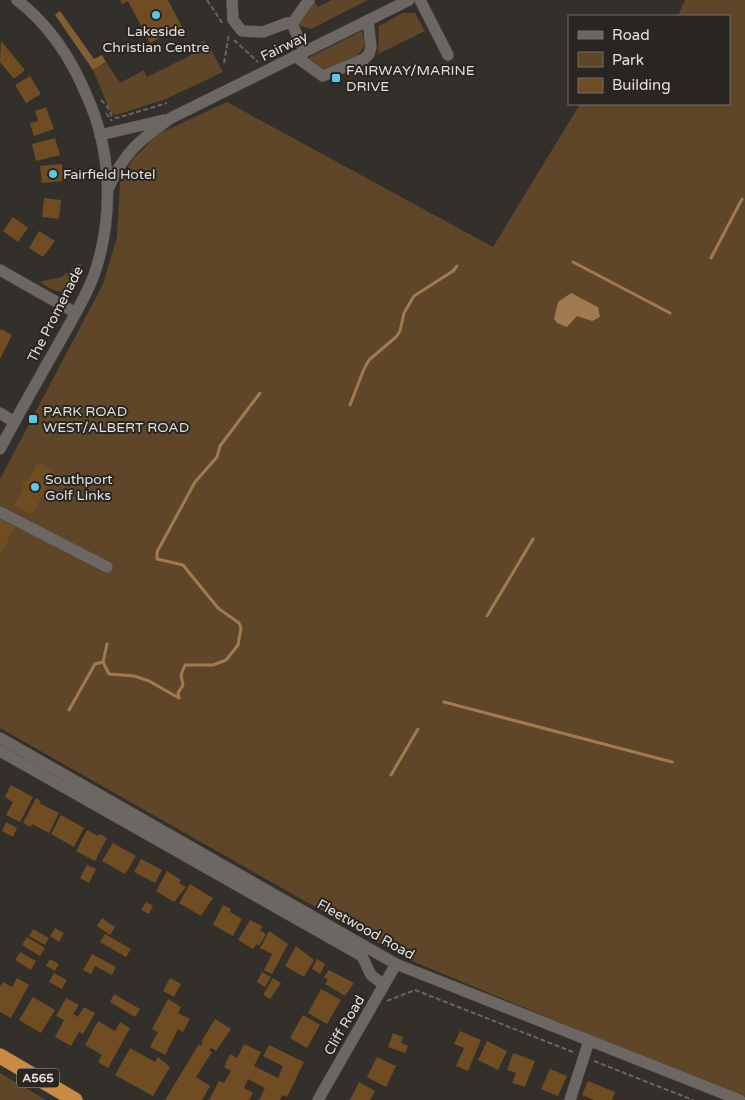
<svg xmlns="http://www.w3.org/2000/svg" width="745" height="1100" font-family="'Varela Round',sans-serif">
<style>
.green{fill:#604628}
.forest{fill:#835e33}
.water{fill:#a17a4f}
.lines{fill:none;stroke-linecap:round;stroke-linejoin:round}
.stream{stroke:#a17a4f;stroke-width:3}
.building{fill:#704c22}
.minor-casing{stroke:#4f4b47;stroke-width:12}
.highway-casing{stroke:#4f4b47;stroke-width:16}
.path{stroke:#696561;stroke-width:2;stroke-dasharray:5 2.5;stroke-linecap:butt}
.minor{stroke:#6c6762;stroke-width:11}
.highway{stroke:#ca8c42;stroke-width:15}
.poi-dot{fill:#5ac8e6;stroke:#292521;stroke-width:2}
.labels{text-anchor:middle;stroke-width:4;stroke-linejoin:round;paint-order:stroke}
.shield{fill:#292521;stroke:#aaa7a4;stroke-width:1}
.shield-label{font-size:12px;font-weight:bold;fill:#e2dfdc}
.poi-label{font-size:14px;fill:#e2dfdc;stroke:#292521;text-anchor:start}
.street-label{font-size:14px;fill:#e2dfdc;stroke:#292521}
</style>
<rect width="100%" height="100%" fill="#332f2a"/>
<g class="green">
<polygon points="314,0 318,7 332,0 368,0 311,29 298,25 301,18"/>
<polygon points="685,0 745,0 745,1096 687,1075 407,959 0,728 0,479 103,284 117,237 120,183 132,160 158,134 227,102 493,247 580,104 729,104 729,16 678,16"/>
<polygon points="402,13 415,13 425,31 378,54 379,26"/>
<polygon points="362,31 365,45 356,58 324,69 308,58"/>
<polygon points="203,41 208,44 223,72 166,99 116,115 111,113 93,70 106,62 120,83 144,70 147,77 197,52 194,44"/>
<path d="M81 263C82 268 79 273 77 278 68 301 55 291 39 282L61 277Z"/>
<polygon points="0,1073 46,1100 0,1100"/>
</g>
<polygon class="forest" points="60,11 94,59 102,55 106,62 93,70 55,15"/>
<polygon class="water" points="571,293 598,307 600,317 592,321 577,316 567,327 557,323 554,319 558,302"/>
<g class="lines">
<g class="stream">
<polyline points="711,258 742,199"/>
<polyline points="573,262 670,313"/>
<polyline points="350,405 364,369 369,360 396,337 400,331 404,313 414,296 453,271 457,266"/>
<polyline points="487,616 533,539"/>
<polyline points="107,644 103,662 109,674 134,676 149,681 179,698 178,693 183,685 181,675 185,665 213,665 226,660 238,645 241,628 239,623 218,608 183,565 157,559 157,552 195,482 217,457 220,446 260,393"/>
<polyline points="444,702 672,762"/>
<polyline points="69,710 95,664 103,662"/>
<polyline points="391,775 418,729"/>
</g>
</g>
<g class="building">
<polygon points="120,0 168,0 182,27 150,43 128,1 122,4"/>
<polygon points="1,41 25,70 14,79 0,62"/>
<polygon points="30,76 41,94 26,103 15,85"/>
<polygon points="46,107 54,129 34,136 30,123 38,121 35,111"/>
<polygon points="55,138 60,155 36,161 32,144"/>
<polygon points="62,164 63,181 42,183 40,166"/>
<polygon points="44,198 61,200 59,219 42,217"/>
<polygon points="13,217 28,228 18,242 3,231"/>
<polygon points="39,231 55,241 43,257 29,248"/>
<polygon points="1,329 12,335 0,359 0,331"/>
<polygon points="38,462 55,471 32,515 14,505 23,489 23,483 29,478"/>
<polygon points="1,520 15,527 0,555 0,521"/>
<polygon points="11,785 33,797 20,822 6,815 13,802 5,797"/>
<polygon points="36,798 41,801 39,803 59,813 49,833 32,824 31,827 23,823"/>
<polygon points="61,815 84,828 74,847 51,834"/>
<polygon points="6,822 17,828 13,837 2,831"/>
<polygon points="87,830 98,836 100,834 107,838 95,861 76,851"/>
<polygon points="113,843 136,856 125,874 102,861"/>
<polygon points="141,859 162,870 155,883 134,872"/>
<polygon points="87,865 96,869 89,883 80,878"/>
<polygon points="167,871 181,880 179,883 186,887 174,902 156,891"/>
<polygon points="190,884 213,898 201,916 179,903"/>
<polygon points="146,902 153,906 149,914 141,910"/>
<polygon points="223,905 231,909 230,912 242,919 233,936 213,925"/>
<polygon points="102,918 115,927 110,935 97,926"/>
<polygon points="250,920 262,926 260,930 266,934 259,946 257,944 253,949 238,940"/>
<polygon points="55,928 64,933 59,942 50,936"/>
<polygon points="33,929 49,938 45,945 29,936"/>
<polygon points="269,931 288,944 272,974 264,970 272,954 260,948"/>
<polygon points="105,934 131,949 126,957 100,942"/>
<polygon points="27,937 45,948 40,956 22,945"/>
<polygon points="296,946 314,960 304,977 285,966"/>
<polygon points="20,952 36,961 31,970 15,960"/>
<polygon points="92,954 116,967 112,975 95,966 91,974 83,970"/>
<polygon points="50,959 59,964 55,971 46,966"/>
<polygon points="317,959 325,964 320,974 312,969"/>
<polygon points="329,970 354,983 345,996 325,984 328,980 324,977"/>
<polygon points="262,972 271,977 265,987 257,982"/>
<polygon points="54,973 67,980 62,989 49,982"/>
<polygon points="17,978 29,985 11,1018 0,1012 0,987 3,982 12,987"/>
<polygon points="170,978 181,984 174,997 163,991"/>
<polygon points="273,978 281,983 270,999 263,995"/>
<polygon points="321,989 341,1000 327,1024 308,1013"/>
<polygon points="114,994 140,1009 135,1017 110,1002"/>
<polygon points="33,997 55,1010 41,1033 19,1020"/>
<polygon points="66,998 79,1005 73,1014 78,1017 84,1007 95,1013 83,1034 79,1032 71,1046 55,1037 64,1020 56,1016"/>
<polygon points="168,999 181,1007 178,1013 190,1019 183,1032 178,1029 165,1055 150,1047 158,1032 152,1029"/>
<polygon points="303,1015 320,1025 307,1048 290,1038"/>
<polygon points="215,1019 231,1029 216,1051 211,1048 209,1051 212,1052 196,1077 210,1086 202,1100 165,1100 199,1044 201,1046 203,1043 201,1042"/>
<polygon points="98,1021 115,1031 120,1022 130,1028 108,1068 98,1062 102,1055 85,1045"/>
<polygon points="460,1031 481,1040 468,1071 456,1066 464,1048 454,1044"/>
<polygon points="393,1033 403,1037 401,1043 408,1046 405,1053 388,1047"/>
<polygon points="487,1041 507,1051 498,1070 478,1060"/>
<polygon points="244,1044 261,1052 254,1066 278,1078 283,1066 263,1056 269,1045 304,1062 287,1097 282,1095 280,1100 259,1100 265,1088 248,1079 244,1088 253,1093 249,1100 209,1100 219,1081 224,1083 231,1071 224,1067 230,1054 237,1058"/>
<polygon points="130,1048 155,1062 158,1057 170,1067 153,1096 115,1075"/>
<polygon points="513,1053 535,1061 525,1087 512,1083 516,1073 507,1070"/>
<polygon points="377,1057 396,1066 386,1087 367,1077"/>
<polygon points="550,1069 567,1076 558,1096 541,1089"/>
<polygon points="588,1081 615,1092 612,1100 594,1100 582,1095"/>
<polygon points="359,1082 375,1091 370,1100 350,1100"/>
</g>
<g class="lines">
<defs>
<g id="minor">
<polyline points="232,0 233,20 242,31 263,32 287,23 292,24"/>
<polyline points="420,0 448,55"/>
<polyline points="305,52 292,24 309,0"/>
<polyline points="295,56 323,76 364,59 369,54 371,47 368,20"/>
<polyline points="100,135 164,120"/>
<path d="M109 187C124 152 141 139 171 118L409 0"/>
<polyline points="0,270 76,313"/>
<polyline points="0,413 14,422"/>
<path d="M0 449C19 413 39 378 59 343 71 321 85 299 94 275 114 217 112 150 86 94 71 58 48 24 17 0"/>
<polyline points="0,512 107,567"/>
<polyline points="0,738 396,964 740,1100"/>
<polyline points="0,751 362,956 371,975 384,985"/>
<polyline points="318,1100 396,964"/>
<polyline points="570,1100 589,1041"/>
</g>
<polyline id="highway" points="0,1056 75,1100"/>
</defs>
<use href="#minor" class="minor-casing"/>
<use href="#highway" class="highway-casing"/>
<g class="path">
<polyline points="207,0 223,24"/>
<polyline points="234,40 258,62"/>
<polyline points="224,63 229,34"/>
<polyline points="101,100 107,106 112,116 117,118 167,103"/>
<polyline points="106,113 112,121"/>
<polyline points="387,1001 415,990 573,1052"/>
<polyline points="594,1061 693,1100"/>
</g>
<use href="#minor" class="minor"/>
<use href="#highway" class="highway"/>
</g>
<g class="poi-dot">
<circle cx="156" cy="15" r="5"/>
<rect x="331" y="73" width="10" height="10" rx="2.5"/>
<circle cx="53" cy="174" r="5"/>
<rect x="28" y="414" width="10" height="10" rx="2.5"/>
<circle cx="35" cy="487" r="5"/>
</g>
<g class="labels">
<rect class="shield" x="17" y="1068.5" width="42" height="19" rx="4"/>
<g class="shield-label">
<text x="38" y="1082">A565</text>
</g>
<g class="poi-label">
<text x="156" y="36" text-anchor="middle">Lakeside<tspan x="156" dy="16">Christian Centre</tspan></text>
<text x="346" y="75">FAIRWAY/MARINE<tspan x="346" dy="16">DRIVE</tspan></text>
<text x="63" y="179">Fairfield Hotel</text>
<text x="43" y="416">PARK ROAD<tspan x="43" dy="16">WEST/ALBERT ROAD</tspan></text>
<text x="45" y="484">Southport<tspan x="45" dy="16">Golf Links</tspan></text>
</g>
<g class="street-label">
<text transform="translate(284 46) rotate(-26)" y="5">Fairway</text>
<text transform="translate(55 314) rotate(-63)" y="5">The Promenade</text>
<text transform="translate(366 929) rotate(29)" y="5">Fleetwood Road</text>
<text transform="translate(344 1025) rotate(-60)" y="5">Cliff Road</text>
</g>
</g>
<rect x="568" y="15" width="162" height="90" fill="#292521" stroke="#736f6c"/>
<rect x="578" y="31" width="25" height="8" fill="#6c6762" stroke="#736f6c"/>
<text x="612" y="40" font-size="15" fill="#e2dfdc">Road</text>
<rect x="578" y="52" width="25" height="15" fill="#604628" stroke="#736f6c"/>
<text x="612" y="65" font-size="15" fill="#e2dfdc">Park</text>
<rect x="578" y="78" width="25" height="15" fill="#704c22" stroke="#736f6c"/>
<text x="612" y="90" font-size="15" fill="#e2dfdc">Building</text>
</svg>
